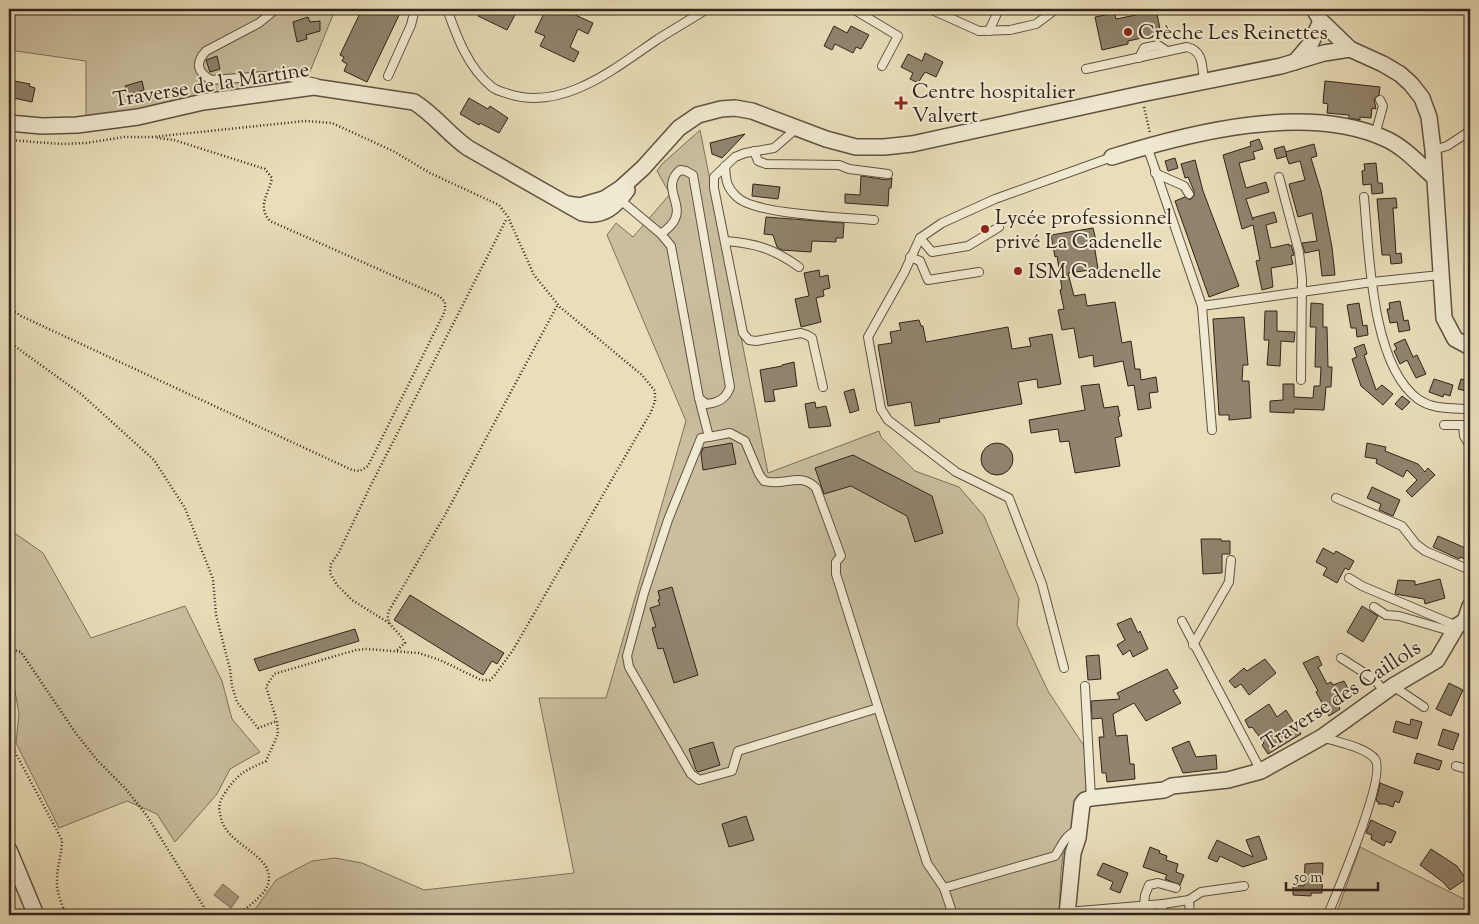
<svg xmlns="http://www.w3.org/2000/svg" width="1479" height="924" font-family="'Sorts Mill Goudy',serif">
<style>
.green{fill:#cabe9e;stroke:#7e705d}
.water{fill:#aa9e84;stroke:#7a6d5a}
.building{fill:#91846e;stroke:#31231c}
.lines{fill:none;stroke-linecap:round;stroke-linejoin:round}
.lane-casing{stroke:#5f5243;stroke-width:10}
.street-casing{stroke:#5f5243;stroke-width:18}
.path{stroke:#31231c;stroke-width:2.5;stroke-dasharray:1 2.5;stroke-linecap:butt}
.lane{stroke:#f1ead2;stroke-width:8}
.street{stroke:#f1ead2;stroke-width:15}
.poi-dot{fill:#8f2418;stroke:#f1ead2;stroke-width:2}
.labels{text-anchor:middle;stroke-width:4;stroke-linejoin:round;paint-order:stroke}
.poi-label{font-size:21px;fill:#31231c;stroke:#f1ead2;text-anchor:start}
.street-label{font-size:21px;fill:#31231c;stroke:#f1ead2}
</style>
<rect width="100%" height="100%" fill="#e9deb9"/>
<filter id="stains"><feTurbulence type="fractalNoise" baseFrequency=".004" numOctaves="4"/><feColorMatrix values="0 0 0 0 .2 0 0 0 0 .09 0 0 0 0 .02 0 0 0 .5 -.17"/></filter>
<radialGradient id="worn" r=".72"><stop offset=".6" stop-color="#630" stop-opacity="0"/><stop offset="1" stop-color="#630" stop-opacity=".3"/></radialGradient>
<g class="green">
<polygon points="9,9 332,9 335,10 309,74 309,84 86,121 86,61 9,50"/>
<polygon points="700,130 768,473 879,431 881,437 915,471 959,487 984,516 1019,599 1017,625 1048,691 1084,746 1086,795 1078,796 1074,837 1063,854 1061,872 1059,915 251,915 276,880 312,861 335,858 362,863 424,890 574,873 539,698 606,698 686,421 607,235 616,223 633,237 670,194 657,171 662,164"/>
<polygon points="9,529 43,553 91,638 185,606 222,681 232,719 260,752 230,769 217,794 175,842 157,814 127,801 59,828 16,743 19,714 15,691 9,675"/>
<polygon points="1360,847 1470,902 1470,915 1336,915"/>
</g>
<polygon class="water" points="223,884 239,897 231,908 214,895"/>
<g class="building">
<polygon points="362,9 402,9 367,82 344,71 347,64 342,61 344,57 340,55"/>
<polygon points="482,9 518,9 507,30 478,16"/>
<polygon points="546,9 562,9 593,23 588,34 578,29 570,47 579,52 574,62 540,46 545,36 535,32"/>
<polygon points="1135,9 1156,9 1161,34 1128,41 1128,44 1102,50 1095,17 1115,13 1116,19 1136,15"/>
<polygon points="308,17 310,22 320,21 320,31 306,35 307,39 297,42 293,22"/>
<polygon points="834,26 847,33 851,26 869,35 861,49 856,47 853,53 835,44 832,50 824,46"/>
<polygon points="925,53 943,62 936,77 925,72 918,83 910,79 913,73 901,67 908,54 922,61"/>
<polygon points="217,56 220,69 210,72 206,60"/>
<polygon points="9,80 30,84 29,86 35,88 32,102 9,97"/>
<polygon points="142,81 144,90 128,95 125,86"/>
<polygon points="1325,81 1380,87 1379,95 1374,99 1376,109 1372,108 1371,118 1360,117 1360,120 1349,118 1349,115 1327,113 1328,104 1323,103"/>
<polygon points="469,98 488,109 490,106 508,118 499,133 480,123 479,125 460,114"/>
<polygon points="745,134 722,158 712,154 710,143"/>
<polygon points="1259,139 1263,149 1253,152 1255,159 1239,163 1246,188 1266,182 1269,192 1246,199 1253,220 1252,218 1274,212 1277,222 1266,225 1271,248 1289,244 1289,246 1291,245 1294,255 1291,256 1293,264 1271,268 1273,287 1262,290 1256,261 1260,260 1253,225 1242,229 1223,155 1251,146 1250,142"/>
<polygon points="1314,144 1317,156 1311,158 1321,191 1332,247 1335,275 1322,276 1319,250 1305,253 1302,243 1317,241 1312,213 1298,217 1289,184 1305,180 1300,161 1289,164 1285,152"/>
<polygon points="1284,146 1287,156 1277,159 1274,149"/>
<polygon points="1175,158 1178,168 1168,171 1165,161"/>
<polygon points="1195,160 1203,191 1239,286 1209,297 1175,201 1185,197 1190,200 1194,196 1194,191 1188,177 1185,178 1181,164"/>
<polygon points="1376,163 1378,183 1382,183 1383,193 1372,194 1371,184 1363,185 1362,171 1365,170 1364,164"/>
<polygon points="861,176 887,180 892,178 891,188 889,188 888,206 845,203 845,194 860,195"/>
<polygon points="753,184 780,187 778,199 752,196"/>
<polygon points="1396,198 1397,208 1393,208 1396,254 1401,253 1402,263 1391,264 1390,255 1382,255 1377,199"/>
<polygon points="766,217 844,223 843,238 836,238 836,242 812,241 811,252 782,250 777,247 773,235 764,234"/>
<polygon points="1093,228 1097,244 1094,244 1098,269 1068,273 1074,296 1085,294 1087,306 1115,302 1122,343 1131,341 1135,369 1140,369 1141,380 1156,377 1158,392 1149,393 1151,408 1138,410 1134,385 1128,386 1123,361 1094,367 1093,355 1079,358 1074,328 1062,330 1058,310 1064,309 1060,290 1062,289 1057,256 1055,257 1051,235"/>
<polygon points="819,270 820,277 828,275 830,288 823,290 824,296 816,298 821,322 801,327 795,299 809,296 804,273"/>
<polygon points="1400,301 1404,321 1408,320 1410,330 1399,332 1397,322 1390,323 1387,309 1390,309 1389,303"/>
<polygon points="1311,303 1323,304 1323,327 1327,327 1328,367 1332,367 1331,387 1326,387 1324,410 1294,409 1294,413 1270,412 1270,401 1283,400 1283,384 1294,384 1294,397 1313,398 1314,386 1320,386 1321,367 1315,367 1316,327 1310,327"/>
<polygon points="1359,303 1363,326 1367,325 1368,335 1357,337 1356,328 1351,328 1347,305"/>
<polygon points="1265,311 1277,311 1277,331 1295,332 1294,342 1281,341 1280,366 1267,365 1269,340 1264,340"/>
<polygon points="1244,317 1248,365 1243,365 1242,381 1249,381 1251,418 1229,420 1229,415 1219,415 1213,319"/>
<polygon points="919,320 921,326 923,326 926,342 1008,327 1012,349 1031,346 1029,338 1052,334 1061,384 1038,388 1037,379 1018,382 1022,404 939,419 940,422 915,426 911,402 888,406 878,345 892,343 890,332 901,330 899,323"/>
<polygon points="1405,339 1413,357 1417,355 1426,374 1416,378 1407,360 1400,364 1394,351 1397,349 1394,344"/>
<polygon points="1364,344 1367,354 1364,355 1376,390 1382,385 1393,394 1383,405 1361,386 1352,359 1357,357 1354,348"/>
<polygon points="794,362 797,386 773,390 775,401 765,402 760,370 782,366 782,365"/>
<polygon points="1434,379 1453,385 1450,396 1444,394 1443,397 1429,392"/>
<polygon points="1461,379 1470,381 1470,392 1458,389"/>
<polygon points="1099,384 1104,408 1118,406 1120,416 1118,417 1122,436 1115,438 1120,466 1075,473 1069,441 1060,442 1058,429 1031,433 1029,420 1085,410 1081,386"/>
<polygon points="854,389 859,410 850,413 844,392"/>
<polygon points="1402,396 1410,402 1402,410 1395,404"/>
<polygon points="815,402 816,408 826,406 831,426 809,428 805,404"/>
<polygon points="732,443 736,464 703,470 701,454 703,448"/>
<polygon points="1367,443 1386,447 1385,451 1418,464 1425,472 1428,468 1435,475 1412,497 1406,491 1417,480 1407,470 1403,477 1376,463 1377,459 1365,457"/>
<circle cx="997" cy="459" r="16"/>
<polygon points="853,455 932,496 943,533 915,542 907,516 851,486 824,494 815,468"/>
<polygon points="1372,487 1400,500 1393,516 1379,510 1381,504 1367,498"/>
<polygon points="1438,536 1470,550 1470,561 1460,557 1459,559 1433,547"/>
<polygon points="1201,539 1221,539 1221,541 1230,541 1230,554 1222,554 1222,573 1203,574"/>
<polygon points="1323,548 1334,554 1336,551 1354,561 1349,570 1345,568 1337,583 1323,575 1327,568 1316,562"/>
<polygon points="1440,579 1445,598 1425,604 1424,599 1395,594 1398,580 1415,581 1415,585"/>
<polygon points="672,587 698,675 674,683 663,648 658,649 652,628 656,627 650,608 660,605 658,600 660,599 658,591"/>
<polygon points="410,595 504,653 497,664 492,661 483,675 394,620"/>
<polygon points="1362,606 1378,616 1363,642 1347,632"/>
<polygon points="1131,618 1138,633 1140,631 1148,649 1133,657 1130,650 1123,655 1117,645 1125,640 1117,624"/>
<polygon points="355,629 359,641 259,671 254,659"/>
<polygon points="1099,655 1101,679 1088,680 1086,656"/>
<polygon points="1318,656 1322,665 1318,667 1327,684 1331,682 1333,685 1344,681 1350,692 1336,699 1340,709 1329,716 1316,692 1318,691 1303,663"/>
<polygon points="1265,659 1276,673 1249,695 1241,684 1235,688 1229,681 1244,668 1247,671"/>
<polygon points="1167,669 1178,688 1173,690 1181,703 1146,721 1134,703 1113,714 1116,736 1127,735 1130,764 1134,764 1135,779 1107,782 1106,773 1102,773 1099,737 1104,737 1102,718 1092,719 1091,701 1120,699 1117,693"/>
<polygon points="1449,683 1463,690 1451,716 1436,709"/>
<polygon points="1269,704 1277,717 1286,710 1301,734 1268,754 1262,745 1264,743 1252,727 1249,728 1245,720"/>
<polygon points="1411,719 1422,722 1417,739 1393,732 1396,721 1410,725"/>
<polygon points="1443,729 1459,734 1453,750 1438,745"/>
<polygon points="1189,741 1196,757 1216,755 1217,769 1183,773 1172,748"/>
<polygon points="713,742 720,765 698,772 696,770 689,749"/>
<polygon points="1417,753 1442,761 1439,770 1414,763"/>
<polygon points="1380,783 1403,792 1399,803 1395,801 1393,807 1385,804 1378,804 1379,802 1376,801"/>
<polygon points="746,816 754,840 729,847 722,824"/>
<polygon points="1371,820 1396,832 1391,843 1386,841 1384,846 1371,839 1372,835 1366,833"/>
<polygon points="1259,836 1267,859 1243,867 1220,856 1217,862 1208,858 1217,840 1253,857 1246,840"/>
<polygon points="1150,847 1160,851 1159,853 1167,856 1166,860 1178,864 1176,872 1184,875 1180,885 1165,879 1167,875 1143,867"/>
<polygon points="1431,849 1457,866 1466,879 1450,890 1443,882 1420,865"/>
<polygon points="1103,863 1128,873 1120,893 1110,889 1113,882 1097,875"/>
<polygon points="1316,863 1323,863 1322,893 1311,893 1311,896 1293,895 1293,885 1304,886 1305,864"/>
</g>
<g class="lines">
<defs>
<g id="lane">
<polyline points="160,9 162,10 180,9"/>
<path d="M276 9 259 23 206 51C195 63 197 72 211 80L280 75 316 83"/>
<path d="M447 9C457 37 468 68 492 87 496 90 502 92 506 93 562 113 615 68 658 39 674 29 691 19 707 9"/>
<polyline points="853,9 898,36 882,66"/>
<polyline points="930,9 979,31 1010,30 1036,24 1052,12 1054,9"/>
<polyline points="989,31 999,9"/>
<polyline points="1139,58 1144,48 1158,45 1167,51"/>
<path d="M1086 69 1187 47C1204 51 1202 67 1204 82"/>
<polyline points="388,76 411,25 415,9"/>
<polyline points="797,128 774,148 745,153 735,157 714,177 714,188 743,333 749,340 756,341 801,333 807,335 812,338 823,387"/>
<polyline points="1375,135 1383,106 1380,100"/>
<polyline points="1147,146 1202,306 1212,430"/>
<polyline points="1433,150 1447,146 1470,131"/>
<polyline points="754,151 758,161 766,164 839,165 849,169 888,174"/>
<path d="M725 166C726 180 726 187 737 197 755 215 846 217 874 220"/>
<polyline points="1155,173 1184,186 1189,194"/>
<polyline points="1279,177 1299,252 1302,279 1301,380"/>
<path d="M1364 197C1369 251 1371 365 1418 399 1433 410 1453 408 1470 409"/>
<polyline points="618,198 661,234 671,246 699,398 709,437 701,438 668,520 644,593 627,656 629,667 691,774 699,780 732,771 738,751 878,708"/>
<path d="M661 234C666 230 673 225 675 219 683 203 661 186 680 170L686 171 693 175 730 387C726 399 718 403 706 404L699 398"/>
<polyline points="920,238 932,252 968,246 999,227"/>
<path d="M725 241C755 243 774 249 799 267"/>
<polyline points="910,257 920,261 928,280 979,272"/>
<polyline points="1202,306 1372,282 1440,275"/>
<polyline points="1444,425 1470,425"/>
<polyline points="1463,425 1464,436 1470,446"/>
<path d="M709 437 730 433 745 441 759 474 764 481C784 487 800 471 816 488L841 556 836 562V574L927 863 944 888 1055 856C1061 847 1067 831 1079 831"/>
<polyline points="1336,498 1402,526 1416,544 1425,551 1470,570"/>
<polyline points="1349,578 1362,586 1457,626"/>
<polyline points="1374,607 1386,615 1399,616 1454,632"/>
<polyline points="1182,621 1261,771"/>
<polyline points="1193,645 1229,582 1231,560"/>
<polyline points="1341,658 1374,679 1385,692"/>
<polyline points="1064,668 1042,584 1009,498 956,472 888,420 881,409 868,337 904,273 920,238 942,223 995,199 1112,157"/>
<polyline points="1085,686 1091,798"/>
<polyline points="1393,686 1424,707"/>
<path d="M1322 737C1336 742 1366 747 1375 759 1387 775 1338 890 1329 912"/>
<polyline points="1456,766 1470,770"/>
<polyline points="944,888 953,915"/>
<polyline points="1189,900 1190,915"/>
<polyline points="1144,906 1145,895 1149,885 1158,883 1176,888"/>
<polyline points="1067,912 1163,904 1189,900 1201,892 1244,886"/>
<polyline points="1160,915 1163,904"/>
</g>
<g id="street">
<polyline points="1314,9 1321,21 1350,49 1383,64 1400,74 1411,84 1422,98 1429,117 1433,150 1444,318 1455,339 1470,347"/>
<polyline points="1295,62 1311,43 1321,21"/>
<path d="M9 123 42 126 77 125 138 117 203 102 314 87 414 102C434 114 448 134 468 148L582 213C603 218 616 206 627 190"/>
<path d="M1112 157C1192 132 1307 103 1386 139 1404 147 1419 164 1434 177"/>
<polyline points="567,204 580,206 604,199 621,188 643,168 679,128 698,115 721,109 735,108 752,111 826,139 856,147 884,147 912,144 1141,94 1281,66 1324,53 1350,49"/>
<polyline points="9,850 36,915"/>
<polyline points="1067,915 1073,853 1078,838 1082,804 1085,800 1091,798 1164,790 1172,786 1228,780 1261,771 1322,737 1393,686 1437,660 1457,626 1465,621 1470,606"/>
</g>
</defs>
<use href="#lane" class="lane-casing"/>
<use href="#street" class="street-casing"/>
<g class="path">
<polyline points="1144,107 1150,133"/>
<polyline points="152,137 305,121 332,123 393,151 430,173 499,205 508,217 534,275 560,307 642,375 655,391 655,401 651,412 513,650 495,675 490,680 481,680 440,660 419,653 366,649 356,650 274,674 266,687 277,721"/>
<polyline points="9,140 61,144 86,143 124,137 152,137"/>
<path d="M9 308 21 316 352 470 360 471 368 466 445 311V302L439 296 270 221C257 206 268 196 272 178L265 169 174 140 157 138"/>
<path d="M9 342 81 394 154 460 185 508 213 579 216 615 230 669 232 686 237 702 258 728 277 721 278 734 266 761C246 770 237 774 225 793 219 801 218 808 221 818 227 845 269 853 269 878 269 894 248 906 238 915"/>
<polyline points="389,623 352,600 337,585 330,573 331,564 339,552 370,487 507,218"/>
<polyline points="9,649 21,652 75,732 97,760 125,788 147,816 207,912 212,915"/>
<path d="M397 650 405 643C399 629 382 625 390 609L445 515 558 304"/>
<path d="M9 686 13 706V743L15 752 62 840C62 854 57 866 57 880 56 892 62 904 66 915"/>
</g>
<use href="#lane" class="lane"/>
<use href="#street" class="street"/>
</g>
<g class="poi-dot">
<circle cx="1128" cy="32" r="5"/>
<path d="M898.5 95.5h5v5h5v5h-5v5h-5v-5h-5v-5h5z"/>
<circle cx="985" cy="229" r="5"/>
<circle cx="1018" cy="271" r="5"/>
</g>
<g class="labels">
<g class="poi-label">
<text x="1138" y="39">Crèche Les Reinettes</text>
<text x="912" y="98">Centre hospitalier<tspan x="912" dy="24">Valvert</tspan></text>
<text x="995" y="224">Lycée professionnel<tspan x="995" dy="24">privé La Cadenelle</tspan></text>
<text x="1028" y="278">ISM Cadenelle</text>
</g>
<g class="street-label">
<text transform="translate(211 84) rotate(-9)" y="7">Traverse de la Martine</text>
<text transform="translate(1341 695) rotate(-33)" y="7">Traverse des Caillols</text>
</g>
</g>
<rect width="1479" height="924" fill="none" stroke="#e9deb9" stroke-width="30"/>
<rect x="10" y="10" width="1459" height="904" fill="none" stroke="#31231c" stroke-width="2.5"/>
<rect x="15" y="15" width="1449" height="894" fill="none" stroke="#31231c"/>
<path d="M1286 882v8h92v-8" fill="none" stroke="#31231c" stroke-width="2.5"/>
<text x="1294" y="882" font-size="15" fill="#31231c" stroke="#f1ead2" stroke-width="4" paint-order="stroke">50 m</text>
<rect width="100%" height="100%" filter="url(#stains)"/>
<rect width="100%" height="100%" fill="url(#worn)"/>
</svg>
